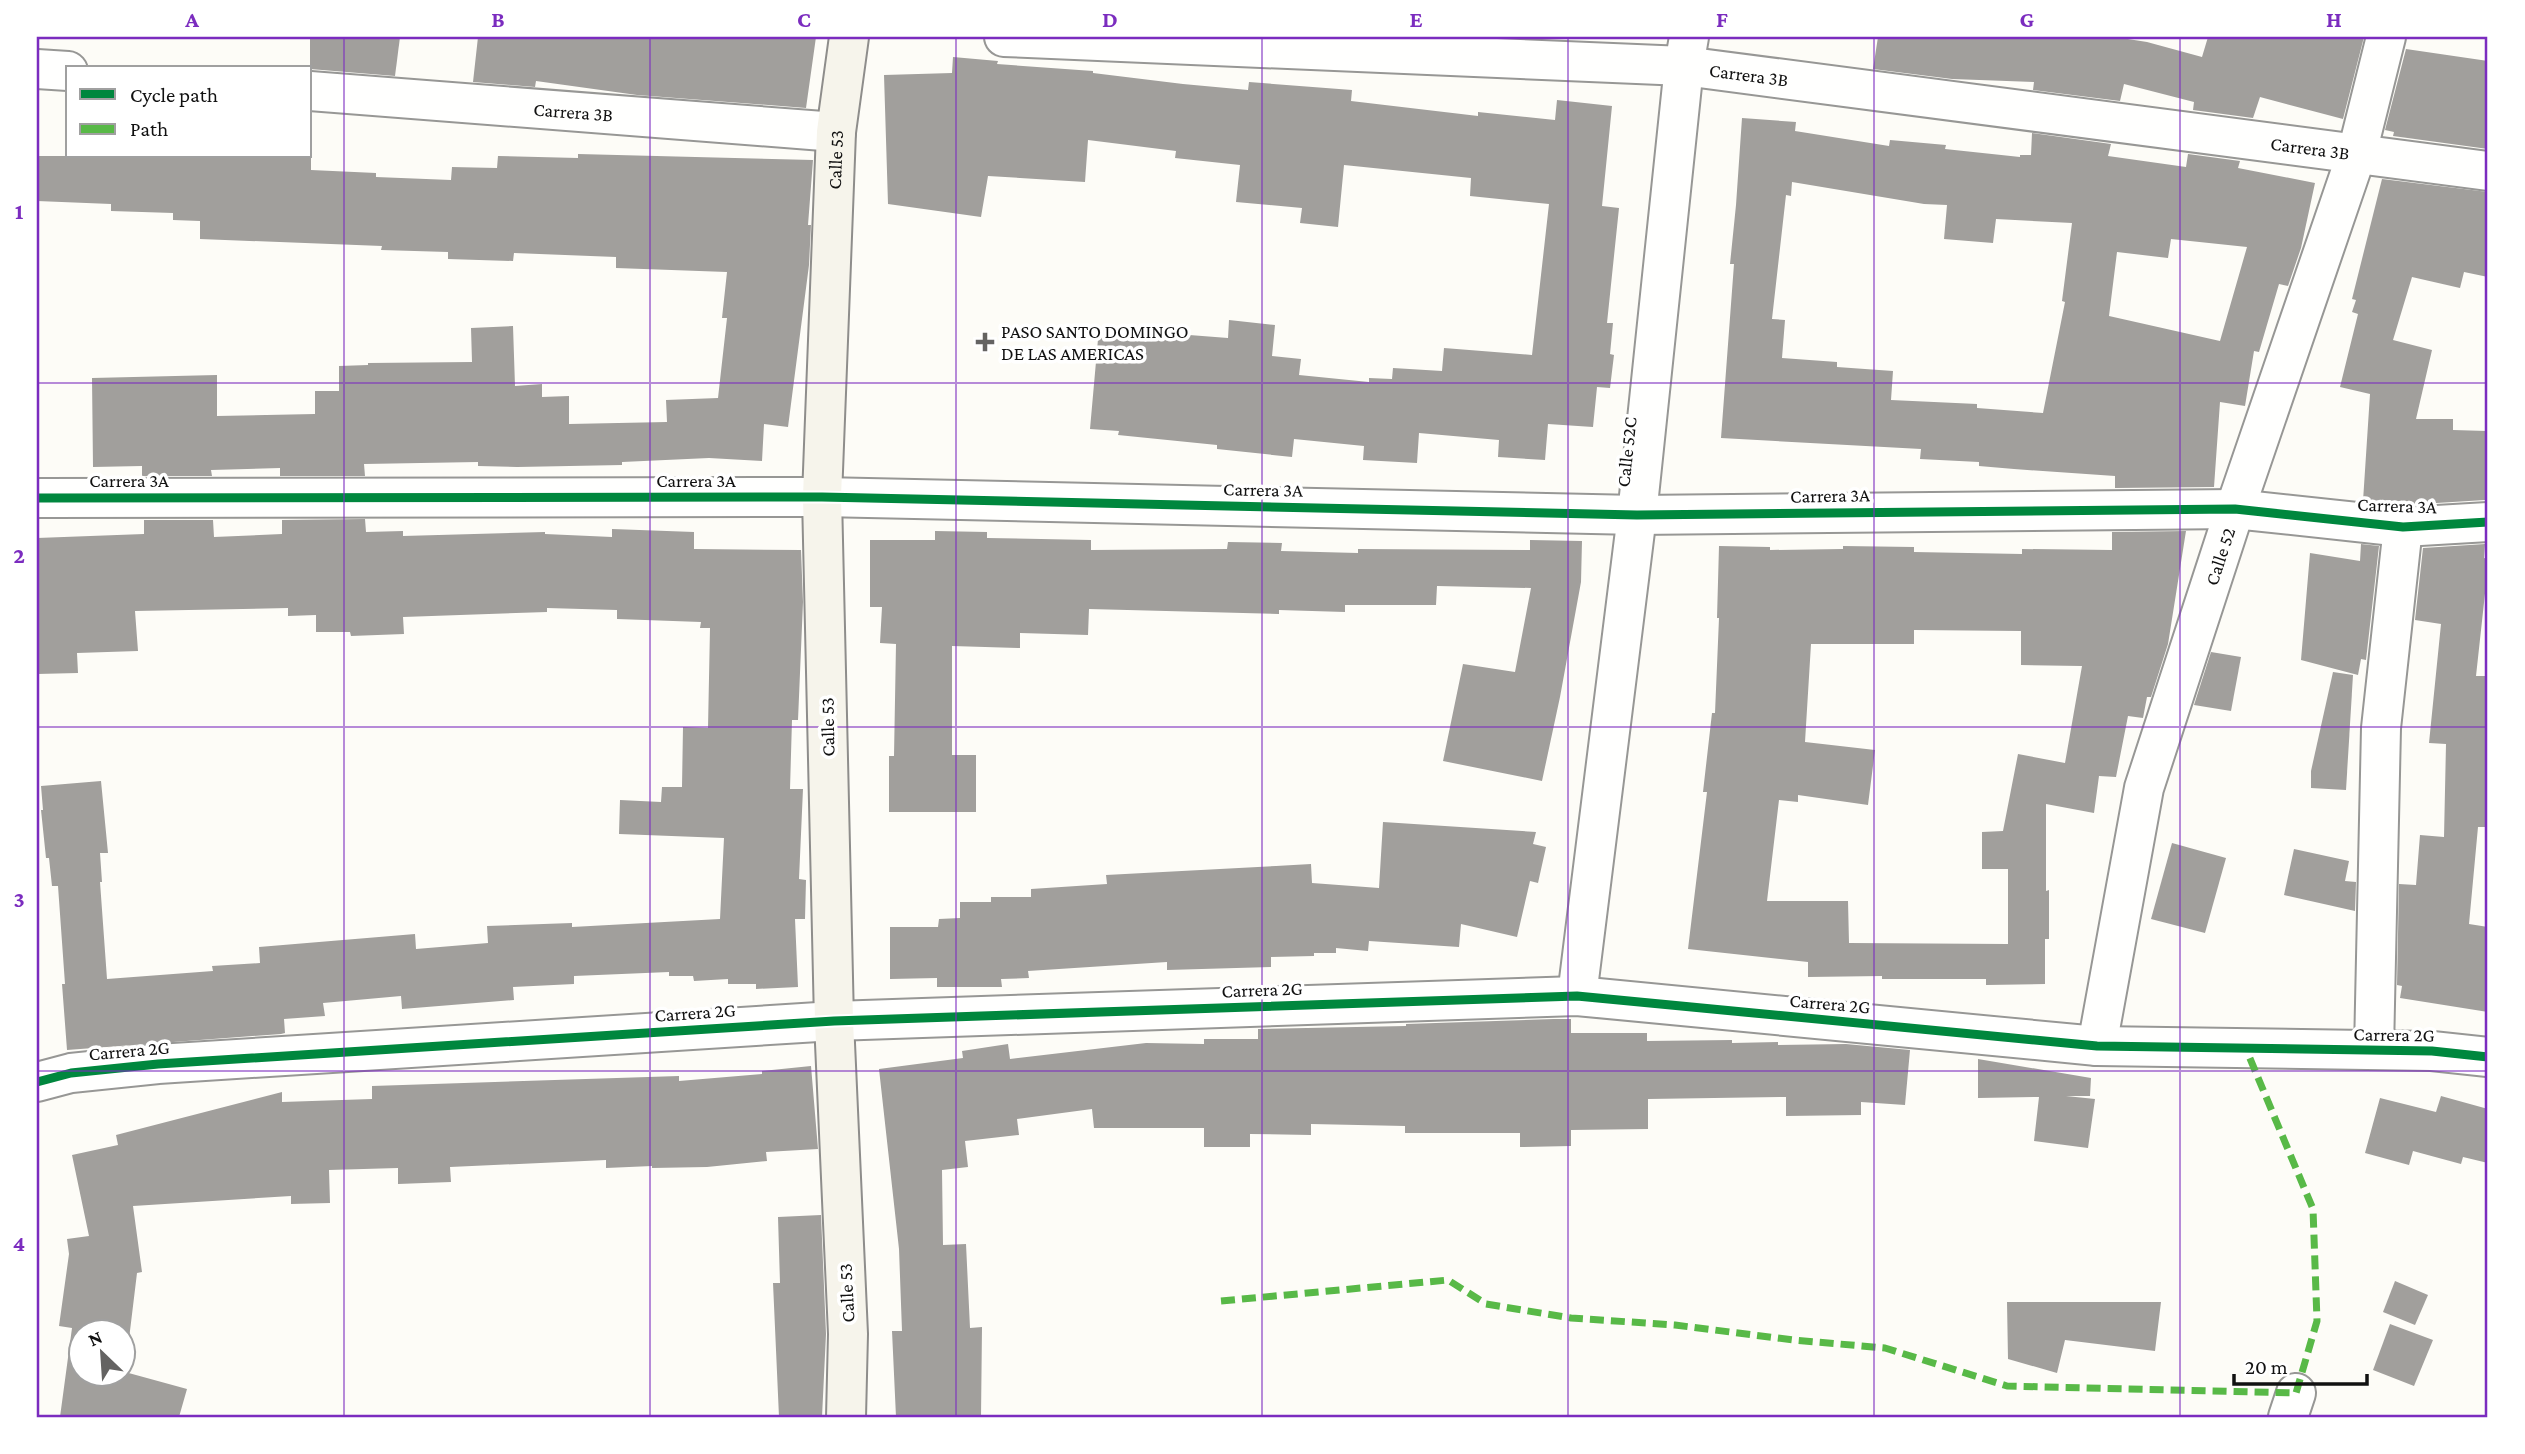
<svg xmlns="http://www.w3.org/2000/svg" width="2525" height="1454" font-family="'Crimson Pro',serif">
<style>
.building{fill:#a19f9c;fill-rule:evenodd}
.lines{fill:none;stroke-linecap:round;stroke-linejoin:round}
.street-casing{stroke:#979795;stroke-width:42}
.secondary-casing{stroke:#8e8d8b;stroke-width:42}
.street{stroke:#fffffe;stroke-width:38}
.secondary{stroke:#f6f4eb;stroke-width:38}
.quiet{stroke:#58b947;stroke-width:7;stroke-dasharray:14 7;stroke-linecap:butt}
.cycleway-casing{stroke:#fff;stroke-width:13}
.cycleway{stroke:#00873e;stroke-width:9}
.grid{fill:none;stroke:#7b2cbf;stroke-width:2;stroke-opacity:0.55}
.poi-dot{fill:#646362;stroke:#fff;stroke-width:2.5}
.labels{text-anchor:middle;stroke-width:7;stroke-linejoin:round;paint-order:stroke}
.street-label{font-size:19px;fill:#111;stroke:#fff}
.poi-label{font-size:19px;fill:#111;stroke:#fff;text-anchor:start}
.neatline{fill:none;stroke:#7b2cbf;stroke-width:2.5}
.grid-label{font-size:23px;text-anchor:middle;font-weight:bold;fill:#7b2cbf}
</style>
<rect width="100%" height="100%" fill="#fdfcf7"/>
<g class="building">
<polygon points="310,37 400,37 395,76 310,69"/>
<polygon points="478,37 816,37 806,108 637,95 536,81 535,87 473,82"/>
<polygon points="1878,37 2115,37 2147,42 2202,57 2208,37 2364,37 2343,119 2260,97 2253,118 2193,110 2194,102 2124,84 2120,101 2033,90 2034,82 1952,79 1873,69"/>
<polygon points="2406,49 2488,61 2488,149 2393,136 2394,132 2385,130"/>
<polygon points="953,57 998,61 997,64 1093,71 1093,73 1183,84 1248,90 1249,82 1352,90 1351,101 1478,116 1478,112 1555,120 1557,100 1612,106 1602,206 1619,208 1607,323 1613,323 1610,354 1614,355 1610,388 1597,387 1593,427 1548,424 1545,460 1498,457 1499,440 1419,433 1417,463 1363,460 1364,446 1294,439 1292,457 1217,449 1217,445 1118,435 1119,431 1090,429 1099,328 1228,338 1229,320 1275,325 1272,356 1301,359 1299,375 1369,382 1369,378 1392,379 1393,368 1442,371 1444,348 1532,355 1549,204 1470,196 1471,178 1344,165 1338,227 1300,223 1302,208 1236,202 1240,165 1175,158 1176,151 1088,140 1085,182 988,176 981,217 888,204 884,75 952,73"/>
<path d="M1742 118 1796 122 1795 131 1889 146 1890 140 1946 145 1945 149 2020 157V155H2031L2032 133 2111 144 2108 156 2186 167 2188 154 2240 161 2238 168 2315 183 2301 248 2288 286 2279 284 2259 352 2254 351 2245 406 2220 402 2214 487 2115 488V476L2014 469 1979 466V462L1920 459 1921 449 1721 438 1734 264H1730L1736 205ZM1792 182 1924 204 1947 205 1944 239 1993 243 1996 219 2072 223 2062 301 2065 302 2043 413 1977 408V404L1891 400 1893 371 1837 367V362L1782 358 1785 320 1772 319 1786 195 1791 196ZM2171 239 2247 247 2220 341 2109 316 2117 252 2168 258Z"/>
<polygon points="578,154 813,160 808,225 811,225 809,265 788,427 764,424 762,461 709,458 622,462 622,465 517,467 478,466 478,462 364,464 365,476 280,476 280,468 211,470 212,476 142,476 142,466 93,467 92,378 217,375 217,416 315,414 315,391 339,391 339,366 368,365 368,363 472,362 471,328 513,326 515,386 542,384 542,397 569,396 569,424 667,422 666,400 718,398 727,318 722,318 727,272 616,268 616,257 514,253 513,261 448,259 448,252 381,250 382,246 200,239 200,221 173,220 173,213 111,211 111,204 37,201 37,156 311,156 311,170 376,173 376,177 451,180 452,167 497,168 498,156 578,158"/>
<polygon points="2382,179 2488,192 2488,277 2464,272 2460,288 2412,277 2393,340 2432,350 2416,419 2453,419 2453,430 2487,431 2485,500 2404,505 2363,501 2370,394 2340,387 2358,314 2352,312 2356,300 2352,299"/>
<polygon points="365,519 366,532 403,531 403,536 545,532 545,534 612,537 612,529 694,532 694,549 801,550 803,602 798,720 792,720 790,789 803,789 799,879 806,880 805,919 795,919 798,987 756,989 756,984 728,984 728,979 694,981 693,976 669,976 669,972 574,976 574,984 513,987 514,1000 402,1009 401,996 323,1003 325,1016 284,1019 285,1033 281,1034 67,1050 62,984 65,984 58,886 52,886 49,858 46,858 41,810 43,810 41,786 101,781 108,853 100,853 102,882 100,882 107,979 213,971 212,966 260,963 259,947 415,934 416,949 488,943 487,926 572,923 572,927 720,919 724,838 619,834 620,800 661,802 662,787 682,787 683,727 708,728 710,628 700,628 701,622 617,619 617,610 547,608 547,612 403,617 404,634 351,636 350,632 316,632 316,615 288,616 288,608 135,611 138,651 77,653 78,673 37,674 37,538 144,534 144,520 213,520 214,537 282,534 282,520"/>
<polygon points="935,531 987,532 987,538 1091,540 1091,550 1227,549 1228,542 1282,543 1281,551 1358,553 1358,549 1530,550 1530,540 1582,541 1581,582 1560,697 1542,781 1443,761 1463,664 1515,672 1531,588 1437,586 1436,605 1345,605 1345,612 1279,610 1279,614 1089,609 1088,635 1020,633 1020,648 952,646 952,755 976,755 976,812 889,812 889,756 894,756 896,644 880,643 882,607 870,607 870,540 935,540"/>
<path d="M2186 531 2168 644 2151 697H2147L2143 718 2128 716 2116 777 2099 776 2094 813 2046 804V891L2049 890V939H2045V984L1986 985V979H1882V976L1808 977V962L1688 949 1707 792H1703L1712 713H1715L1719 618H1717L1719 546 1770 547V550L1843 549V546L1914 547V552L2022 554V549L2112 550V532ZM1914 630 2021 631V665L2082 666 2065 763 2018 754 2003 831 1982 832V869H2008V944L1849 943 1848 901H1767L1779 800 1798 802V795L1868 805 1875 750 1805 742 1811 644H1914Z"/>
<polygon points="2361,544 2379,546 2366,660 2361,659 2358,675 2301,660 2310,553 2360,561"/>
<polygon points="2485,544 2484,558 2488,559 2488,566 2476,676 2488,676 2488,827 2478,827 2469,924 2488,927 2488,1012 2400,998 2402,986 2397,985 2399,884 2416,885 2420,835 2444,837 2446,744 2429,743 2441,624 2415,620 2423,548"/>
<polygon points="2211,652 2241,657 2231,711 2194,705"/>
<polygon points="2333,672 2353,675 2346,790 2311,788 2311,771"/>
<polygon points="1383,822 1536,832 1533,844 1546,847 1538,883 1530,881 1517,937 1461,924 1459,947 1369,941 1368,951 1336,948 1336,953 1314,953 1314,956 1271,957 1271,967 1167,970 1167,962 1028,971 1029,978 1001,979 1002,987 937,987 937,978 890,979 890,927 938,927 939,919 960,918 960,902 991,902 991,897 1031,897 1031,889 1107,884 1106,875 1276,866 1311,864 1312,883 1379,888"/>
<polygon points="2172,843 2226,858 2205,933 2151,919"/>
<polygon points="2294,849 2349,861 2345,881 2356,882 2355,911 2284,895"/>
<polygon points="1554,1019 1571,1019 1571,1033 1647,1033 1647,1041 1732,1040 1732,1043 1778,1042 1778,1045 1846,1044 1910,1050 1905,1105 1861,1102 1861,1115 1786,1116 1786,1097 1648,1099 1648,1129 1571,1130 1571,1146 1520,1147 1520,1133 1405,1133 1405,1126 1311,1124 1311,1135 1250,1134 1250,1147 1204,1147 1204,1128 1094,1128 1092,1109 1017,1119 1019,1135 965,1141 968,1167 942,1170 943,1245 966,1244 970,1328 982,1327 981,1417 896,1417 892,1331 902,1331 899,1249 879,1069 963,1058 962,1051 1008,1044 1010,1059 1146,1043 1204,1044 1204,1039 1258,1039 1258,1029 1406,1026 1406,1024"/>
<polygon points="1978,1059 2091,1078 2090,1096 2066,1096 2095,1099 2088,1148 2034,1141 2039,1097 1978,1098"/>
<path d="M811 1066 818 1149 766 1152 767 1161 707 1167 652 1168V1166L606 1168V1160L450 1167 451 1182 398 1184V1168L329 1170 330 1203 291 1204V1196L133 1206 142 1272 137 1273 125 1372 187 1389 179 1417H60L72 1328 59 1326 69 1254 67 1239 89 1236 72 1155 118 1145 116 1135 282 1092V1102L372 1099V1086L679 1076V1081L762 1074V1071ZM80 1332H122V1374H80Z"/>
<polygon points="2441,1096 2488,1109 2488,1163 2463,1157 2461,1164 2413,1151 2409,1165 2365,1153 2380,1098 2436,1112"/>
<polygon points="821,1215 826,1334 822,1417 779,1417 773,1283 780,1283 778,1217"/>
<polygon points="2395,1281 2428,1295 2415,1325 2383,1312"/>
<polygon points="2007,1302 2161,1302 2155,1351 2065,1340 2057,1373 2008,1359"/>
<polygon points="2390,1324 2433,1340 2414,1386 2373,1370"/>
</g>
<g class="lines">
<defs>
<g id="street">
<path id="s1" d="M1004 37 1684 66 2488 171"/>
<polyline points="37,69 68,71"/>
<path id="s2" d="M310 91 836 132"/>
<polyline points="37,498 822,497 1637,515 2235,509 2403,527 2488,522"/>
<polyline points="1577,996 1637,515 1684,66 1689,37"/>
<path id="s3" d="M2097 1046 2144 788 2235 509 2357 153 2386 37"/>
<polyline points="2374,1050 2381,728 2403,527"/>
<polyline points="37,1082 71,1073 158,1064 834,1021 1577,996 2097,1046 2432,1051 2488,1057"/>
<polyline points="2288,1417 2296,1393"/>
</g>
<g id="secondary">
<path id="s4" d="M846 1417 848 1334 834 1021 822 497 836 132 849 37"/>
</g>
</defs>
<use href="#street" class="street-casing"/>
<use href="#secondary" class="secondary-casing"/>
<use href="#street" class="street"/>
<use href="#secondary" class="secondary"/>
<polyline class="quiet" points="1221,1301 1448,1280 1486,1304 1571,1318 1675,1325 1793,1340 1885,1348 2007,1386 2296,1393 2317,1321 2313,1209 2246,1049"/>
<defs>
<g id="cycleway">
<polyline points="37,498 822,497 1637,515 2235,509 2403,527 2488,522"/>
<polyline points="37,1082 71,1073 158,1064 834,1021 1577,996 2097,1046 2432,1051 2488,1057"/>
</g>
</defs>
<use href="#cycleway" class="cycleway-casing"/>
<use href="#cycleway" class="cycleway"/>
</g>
<path class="grid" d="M344 37V1417M650 37V1417M956 37V1417M1262 37V1417M1568 37V1417M1874 37V1417M2180 37V1417M37 383H2488M37 727H2488M37 1071H2488"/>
<path class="poi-dot" d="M981.5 331.5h7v7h7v7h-7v7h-7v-7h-7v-7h7z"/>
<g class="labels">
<g class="street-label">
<text dy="7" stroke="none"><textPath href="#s1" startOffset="746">Carrera 3B</textPath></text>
<text dy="7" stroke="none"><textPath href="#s2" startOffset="264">Carrera 3B</textPath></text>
<text dy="7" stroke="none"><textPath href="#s1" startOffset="1312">Carrera 3B</textPath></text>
<text dy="7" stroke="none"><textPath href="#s4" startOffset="1258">Calle 53</textPath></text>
<text transform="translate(1626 452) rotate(-84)" y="7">Calle 52C</text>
<text x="129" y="487">Carrera 3A</text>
<text x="696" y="487">Carrera 3A</text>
<text transform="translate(1263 489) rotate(1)" y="7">Carrera 3A</text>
<text transform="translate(1830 495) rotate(-1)" y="7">Carrera 3A</text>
<text transform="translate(2397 505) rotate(2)" y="7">Carrera 3A</text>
<text dy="7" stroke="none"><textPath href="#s3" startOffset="506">Calle 52</textPath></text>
<text transform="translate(827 727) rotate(-91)" y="7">Calle 53</text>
<text transform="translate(1262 989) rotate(-2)" y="7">Carrera 2G</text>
<text transform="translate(1830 1003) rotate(5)" y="7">Carrera 2G</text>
<text transform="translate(695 1012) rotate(-4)" y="7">Carrera 2G</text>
<text transform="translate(2394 1034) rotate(1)" y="7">Carrera 2G</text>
<text transform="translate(129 1050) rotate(-5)" y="7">Carrera 2G</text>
<text transform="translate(846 1293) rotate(-93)" y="7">Calle 53</text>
</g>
<g class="poi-label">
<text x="1001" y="338">PASO SANTO DOMINGO<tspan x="1001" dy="22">DE LAS AMERICAS</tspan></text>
</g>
</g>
<rect width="2525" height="1454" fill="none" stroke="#ffffff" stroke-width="77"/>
<rect x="66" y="66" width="245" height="91" fill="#ffffff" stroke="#a0a0a0" stroke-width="2"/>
<rect x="80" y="89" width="35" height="10" fill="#00873e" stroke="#a0a0a0" stroke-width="2"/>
<text x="130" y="102" font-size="21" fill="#111111">Cycle path</text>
<rect x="80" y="124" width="35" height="10" fill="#58b947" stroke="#a0a0a0" stroke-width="2"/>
<text x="130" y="136" font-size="21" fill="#111111">Path</text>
<g transform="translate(102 1353) rotate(335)"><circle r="33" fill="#ffffff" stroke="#a0a0a0" stroke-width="2"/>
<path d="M0-5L12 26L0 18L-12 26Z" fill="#646362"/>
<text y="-10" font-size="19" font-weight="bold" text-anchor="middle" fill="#111111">N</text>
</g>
<path d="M2234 1374v10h133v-10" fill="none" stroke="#111111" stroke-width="3.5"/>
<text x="2245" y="1374" font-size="21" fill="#111111" stroke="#ffffff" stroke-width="5" paint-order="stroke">20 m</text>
<rect x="38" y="38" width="2448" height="1378" class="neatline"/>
<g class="grid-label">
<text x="192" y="27">A</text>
<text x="498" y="27">B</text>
<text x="804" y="27">C</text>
<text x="1110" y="27">D</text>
<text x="1416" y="27">E</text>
<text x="1722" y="27">F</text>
<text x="2027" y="27">G</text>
<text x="2334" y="27">H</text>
<text x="19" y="219">1</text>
<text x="19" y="563">2</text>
<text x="19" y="907">3</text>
<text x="19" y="1251">4</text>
</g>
</svg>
